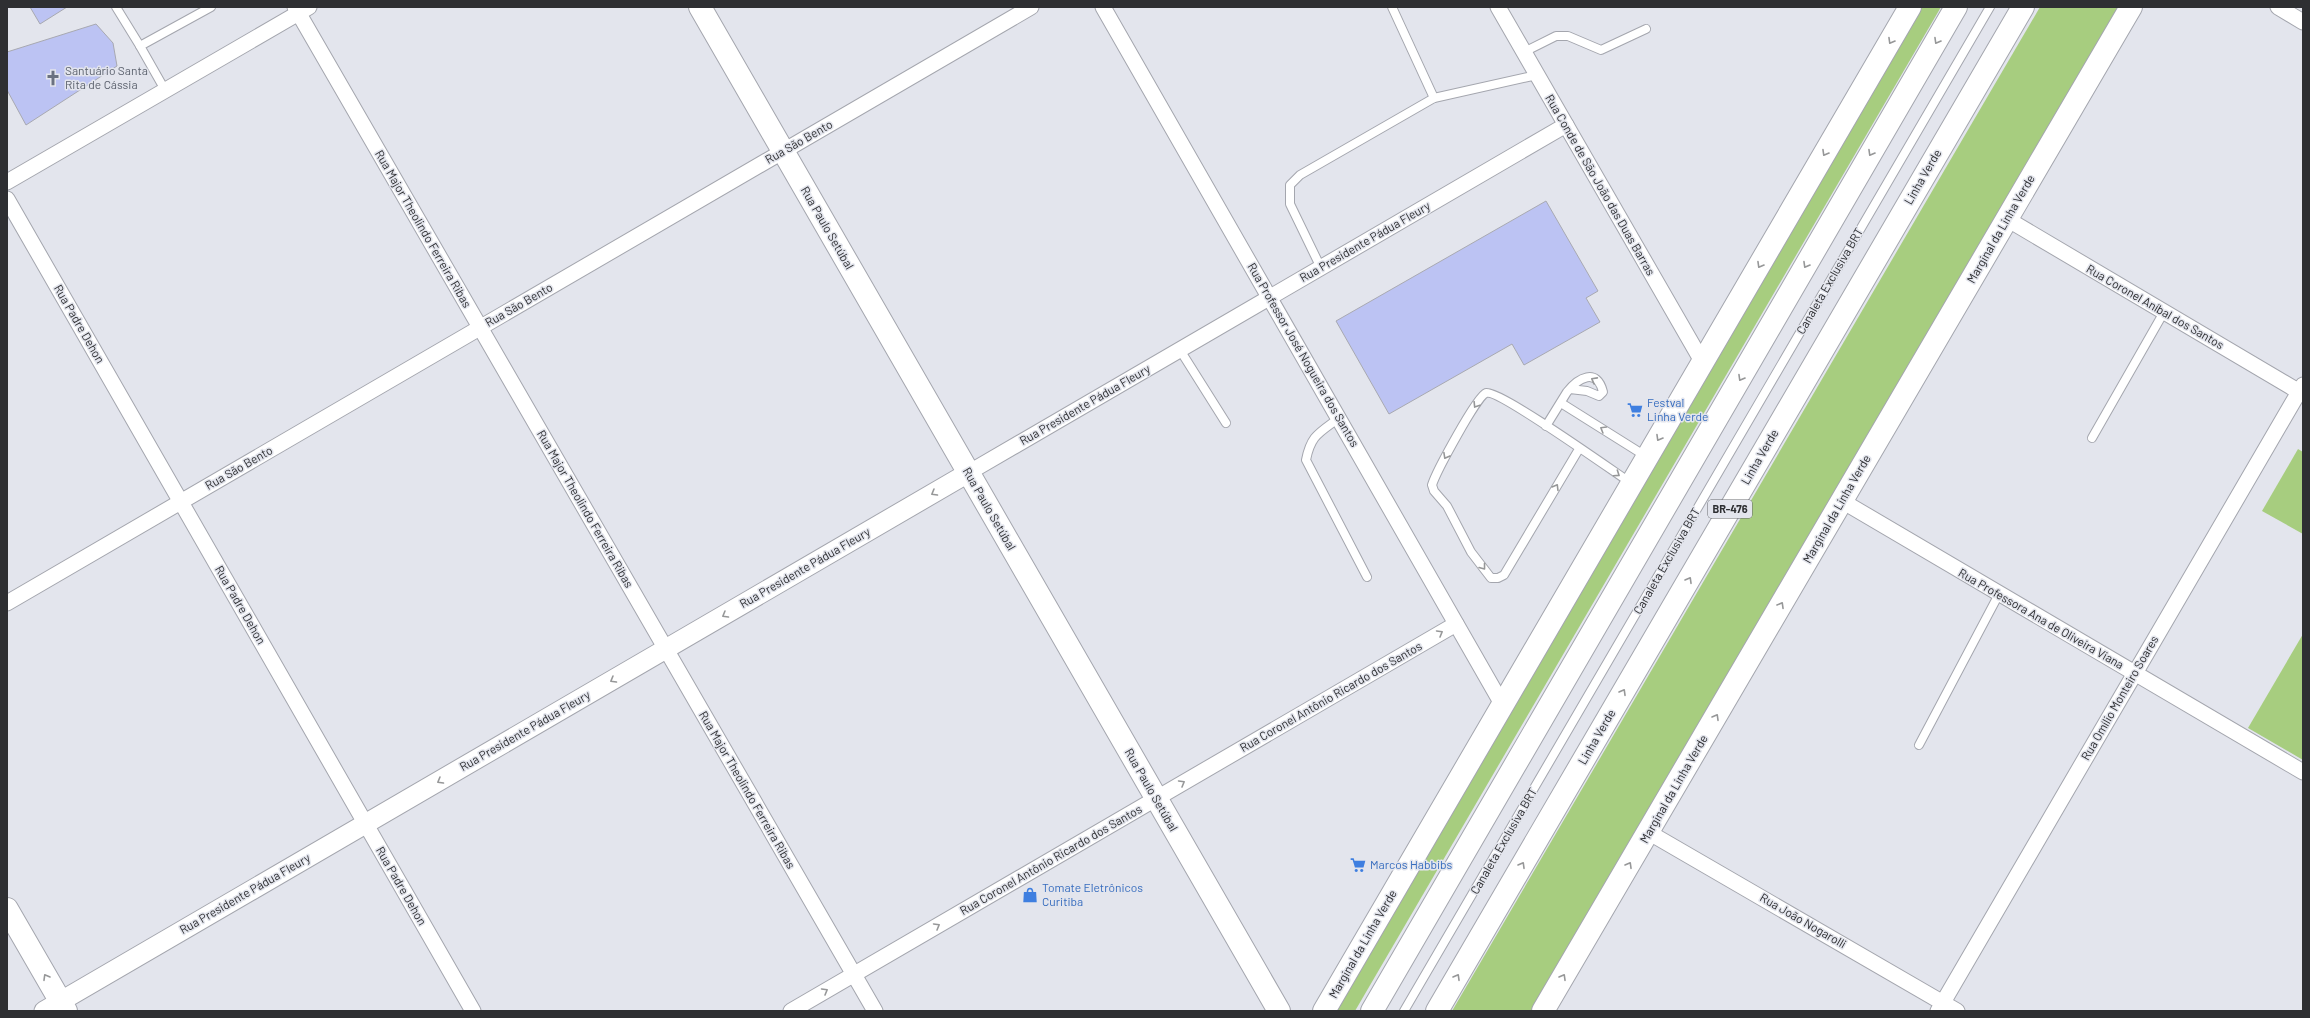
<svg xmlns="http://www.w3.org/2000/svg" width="2310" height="1018" font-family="Barlow,sans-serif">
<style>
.green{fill:#a7cd7f}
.building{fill:#bcc3f3;stroke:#a8a9b1}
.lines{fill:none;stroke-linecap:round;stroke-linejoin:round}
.service-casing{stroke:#a4a6ae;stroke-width:10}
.minor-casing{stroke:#a4a6ae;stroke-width:17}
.tertiary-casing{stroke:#a4a6ae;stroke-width:21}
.secondary-casing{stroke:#a4a6ae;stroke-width:24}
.trunk-casing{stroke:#a4a6ae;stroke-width:24}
.service{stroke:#fff;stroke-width:8}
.minor{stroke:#fff;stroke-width:15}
.tertiary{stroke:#fff;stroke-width:19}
.secondary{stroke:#fff;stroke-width:22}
.trunk{stroke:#fff;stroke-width:22}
.oneway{stroke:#969798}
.labels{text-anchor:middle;stroke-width:3;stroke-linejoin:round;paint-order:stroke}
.shield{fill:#e3e5ed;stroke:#64666a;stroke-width:1}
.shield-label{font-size:11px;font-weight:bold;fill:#2e2f32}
.worship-label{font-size:12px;fill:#5b616d;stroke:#e3e5ed;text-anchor:start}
.street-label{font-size:12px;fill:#2e2f32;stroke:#e3e5ed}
.shop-label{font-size:12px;fill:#366cbe;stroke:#e3e5ed;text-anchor:start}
</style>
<rect width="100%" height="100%" fill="#e3e5ed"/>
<g class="green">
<polygon points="1920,7 1941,7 1355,1011 1334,1011"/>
<polygon points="2040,7 2119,7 1537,1011 1452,1011"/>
<polygon points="2298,449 2303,452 2303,534 2262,511"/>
<polygon points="2303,634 2303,760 2248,728"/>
</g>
<g class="building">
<polygon points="30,7 67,7 40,24"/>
<polygon points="96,24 113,43 117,66 26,125 7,90 7,52"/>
<polygon points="1546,201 1598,291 1586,298 1600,322 1524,365 1512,344 1389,414 1336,321"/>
</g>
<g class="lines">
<defs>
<g id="service">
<polyline points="116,7 140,46"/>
<polyline points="1392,7 1434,98"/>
<polyline points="1524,52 1556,36 1568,36 1601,50 1646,29"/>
<polyline points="165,90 140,46 211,7"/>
<polyline points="1321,268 1290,204 1290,185 1300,175 1434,98 1537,75"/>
<polyline points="1180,350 1226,423"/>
<polyline points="1561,403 1647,457"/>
<path d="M1339 418C1319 433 1311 435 1306 460L1367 577"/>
<path d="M1546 426 1567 392C1578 378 1597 367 1603 392L1599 396 1587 391 1570 389"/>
<polyline points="2092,438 2164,312"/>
<path d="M1579 449 1504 575 1498 578H1491L1471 552 1447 506 1434 491 1432 485C1436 472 1477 396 1486 393 1498 389 1613 471 1631 483"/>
<polyline points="1919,745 1999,594"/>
<polyline points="1404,1011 1990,7"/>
</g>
<g id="minor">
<polyline points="295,7 875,1011"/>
<polyline points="1103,7 1502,704"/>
<polyline points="1498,7 1703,363"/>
<polyline points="2278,7 2303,22"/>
<polyline points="7,182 309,7"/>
<polyline points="7,199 473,1011"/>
<polyline points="2007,219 2303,394"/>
<polyline points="968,473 1566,125"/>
<polyline points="1842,501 2303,772"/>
<polyline points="7,603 1031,7"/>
<polyline points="1648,832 1957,1011"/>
<polyline points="791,1011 1456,624"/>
<polyline points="1938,1011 2303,385"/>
</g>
<polyline id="tertiary" points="44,1011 968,473"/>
<g id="secondary">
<polyline points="700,7 1279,1011"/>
<polyline points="7,909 66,1011"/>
<polyline points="1324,1011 1910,7"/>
<polyline points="1543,1011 2131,7"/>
</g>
<g id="trunk">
<polyline points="1372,1011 1956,7"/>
<polyline points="1437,1011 2023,7"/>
</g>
</defs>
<use href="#service" class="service-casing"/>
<use href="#minor" class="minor-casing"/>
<use href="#tertiary" class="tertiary-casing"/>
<use href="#secondary" class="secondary-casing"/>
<use href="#trunk" class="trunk-casing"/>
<use href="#service" class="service"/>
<use href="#minor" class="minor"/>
<use href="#tertiary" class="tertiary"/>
<use href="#secondary" class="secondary"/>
<use href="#trunk" class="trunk"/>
</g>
<defs><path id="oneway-chevron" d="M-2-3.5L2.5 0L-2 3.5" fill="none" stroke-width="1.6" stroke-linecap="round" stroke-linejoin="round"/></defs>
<g class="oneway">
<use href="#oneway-chevron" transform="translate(1891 41) rotate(120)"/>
<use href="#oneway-chevron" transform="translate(1937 41) rotate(120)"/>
<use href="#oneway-chevron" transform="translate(1825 153) rotate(120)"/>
<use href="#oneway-chevron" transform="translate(1871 153) rotate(120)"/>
<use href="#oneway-chevron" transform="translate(1760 265) rotate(120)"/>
<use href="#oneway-chevron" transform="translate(1806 265) rotate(120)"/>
<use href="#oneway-chevron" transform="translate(1741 378) rotate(120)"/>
<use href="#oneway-chevron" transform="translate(1594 380) rotate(-152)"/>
<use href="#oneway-chevron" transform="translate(1476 405) rotate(122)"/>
<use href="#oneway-chevron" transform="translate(1603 429) rotate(-149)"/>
<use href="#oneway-chevron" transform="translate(1659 438) rotate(120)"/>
<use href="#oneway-chevron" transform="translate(1446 456) rotate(119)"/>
<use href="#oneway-chevron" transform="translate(1617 474) rotate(34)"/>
<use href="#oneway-chevron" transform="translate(1556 487) rotate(-59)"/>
<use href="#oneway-chevron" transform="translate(934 493) rotate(150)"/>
<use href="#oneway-chevron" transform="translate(1483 567) rotate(52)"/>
<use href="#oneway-chevron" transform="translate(1689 580) rotate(-60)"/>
<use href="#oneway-chevron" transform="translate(1781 605) rotate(-60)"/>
<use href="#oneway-chevron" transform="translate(725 615) rotate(150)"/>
<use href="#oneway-chevron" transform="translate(1440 633) rotate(-30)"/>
<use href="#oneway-chevron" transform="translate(613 680) rotate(150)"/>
<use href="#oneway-chevron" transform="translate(1623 692) rotate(-60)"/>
<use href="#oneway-chevron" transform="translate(1716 717) rotate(-60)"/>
<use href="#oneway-chevron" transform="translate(440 781) rotate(150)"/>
<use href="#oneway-chevron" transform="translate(1182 783) rotate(-30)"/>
<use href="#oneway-chevron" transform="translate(1522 865) rotate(-60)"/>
<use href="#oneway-chevron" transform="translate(1629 865) rotate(-60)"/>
<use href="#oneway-chevron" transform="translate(937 926) rotate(-30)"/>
<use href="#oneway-chevron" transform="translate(46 977) rotate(-120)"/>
<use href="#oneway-chevron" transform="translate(1457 977) rotate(-60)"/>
<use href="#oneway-chevron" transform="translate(1563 977) rotate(-60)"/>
<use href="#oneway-chevron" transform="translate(825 991) rotate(-30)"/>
</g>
<defs>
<symbol id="church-bare" viewBox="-9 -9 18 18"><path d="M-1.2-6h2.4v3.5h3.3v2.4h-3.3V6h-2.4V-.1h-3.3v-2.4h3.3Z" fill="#6b7280" stroke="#e3e5ed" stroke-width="2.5" paint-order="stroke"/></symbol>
<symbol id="supermarket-bare" viewBox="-9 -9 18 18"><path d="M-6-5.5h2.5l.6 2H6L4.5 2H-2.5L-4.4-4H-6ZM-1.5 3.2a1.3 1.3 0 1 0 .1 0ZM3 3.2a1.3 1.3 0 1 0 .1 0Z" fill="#3f7fe0" stroke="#e3e5ed" stroke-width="2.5" paint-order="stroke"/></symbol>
<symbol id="shop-bare" viewBox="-9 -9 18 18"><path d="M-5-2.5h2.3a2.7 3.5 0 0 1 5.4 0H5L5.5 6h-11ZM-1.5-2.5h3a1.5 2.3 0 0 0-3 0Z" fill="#3f7fe0" stroke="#e3e5ed" stroke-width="2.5" paint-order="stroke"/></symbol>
</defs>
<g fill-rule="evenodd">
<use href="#church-bare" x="42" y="67" width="22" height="22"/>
<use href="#supermarket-bare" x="1624" y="399" width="22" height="22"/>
<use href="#supermarket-bare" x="1347" y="854" width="22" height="22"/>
<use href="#shop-bare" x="1019" y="884" width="22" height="22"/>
</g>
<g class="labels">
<rect class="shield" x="1708" y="500" width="44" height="18" rx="3"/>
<g class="shield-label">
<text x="1730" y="513">BR-476</text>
</g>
<g class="worship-label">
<text x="65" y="75">Santuário Santa<tspan x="65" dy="14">Rita de Cássia</tspan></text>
</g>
<g class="street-label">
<text transform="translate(799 142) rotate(-30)" y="4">Rua São Bento</text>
<text transform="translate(1923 177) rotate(-60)" y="4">Linha Verde</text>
<text transform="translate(1600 185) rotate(60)" y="4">Rua Conde de São João das Duas Barras</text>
<text transform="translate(827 228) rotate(60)" y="4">Rua Paulo Setúbal</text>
<text transform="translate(423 229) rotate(60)" y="4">Rua Major Theolindo Ferreira Ribas</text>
<text transform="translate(2001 229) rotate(-60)" y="4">Marginal da Linha Verde</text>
<text transform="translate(1365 242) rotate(-30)" y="4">Rua Presidente Pádua Fleury</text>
<text transform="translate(1830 281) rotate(-60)" y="4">Canaleta Exclusiva BRT</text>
<text transform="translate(519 305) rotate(-30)" y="4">Rua São Bento</text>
<text transform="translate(2155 307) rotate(30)" y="4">Rua Coronel Aníbal dos Santos</text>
<text transform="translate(79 324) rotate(60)" y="4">Rua Padre Dehon</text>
<text transform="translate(1303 355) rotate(60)" y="4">Rua Professor José Nogueira dos Santos</text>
<text transform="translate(1085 405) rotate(-30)" y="4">Rua Presidente Pádua Fleury</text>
<text transform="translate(1760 457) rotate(-60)" y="4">Linha Verde</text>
<text transform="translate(239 468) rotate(-30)" y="4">Rua São Bento</text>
<text transform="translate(585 509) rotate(60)" y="4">Rua Major Theolindo Ferreira Ribas</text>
<text transform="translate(989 509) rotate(60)" y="4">Rua Paulo Setúbal</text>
<text transform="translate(1837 509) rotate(-60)" y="4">Marginal da Linha Verde</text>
<text transform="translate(1667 561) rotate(-60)" y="4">Canaleta Exclusiva BRT</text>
<text transform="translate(805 568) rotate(-30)" y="4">Rua Presidente Pádua Fleury</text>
<text transform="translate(240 605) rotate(60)" y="4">Rua Padre Dehon</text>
<text transform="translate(2041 619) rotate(30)" y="4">Rua Professora Ana de Oliveira Viana</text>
<text transform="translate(1331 697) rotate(-30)" y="4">Rua Coronel Antônio Ricardo dos Santos</text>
<text transform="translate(2120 698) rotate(-60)" y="4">Rua Omílio Monteiro Soares</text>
<text transform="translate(525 731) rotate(-30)" y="4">Rua Presidente Pádua Fleury</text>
<text transform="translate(1597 737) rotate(-60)" y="4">Linha Verde</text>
<text transform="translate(1674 789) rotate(-60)" y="4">Marginal da Linha Verde</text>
<text transform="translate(747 790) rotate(60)" y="4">Rua Major Theolindo Ferreira Ribas</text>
<text transform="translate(1151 790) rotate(60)" y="4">Rua Paulo Setúbal</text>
<text transform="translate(1504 841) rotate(-60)" y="4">Canaleta Exclusiva BRT</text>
<text transform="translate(1051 860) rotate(-30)" y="4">Rua Coronel Antônio Ricardo dos Santos</text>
<text transform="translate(401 886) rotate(60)" y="4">Rua Padre Dehon</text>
<text transform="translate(245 894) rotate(-30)" y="4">Rua Presidente Pádua Fleury</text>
<text transform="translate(1803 921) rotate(30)" y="4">Rua João Nogarolli</text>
<text transform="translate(1363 944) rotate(-60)" y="4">Marginal da Linha Verde</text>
</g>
<g class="shop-label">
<text x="1647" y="407">Festval<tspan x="1647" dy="14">Linha Verde</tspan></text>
<text x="1370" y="869">Marcos Habbibs</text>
<text x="1042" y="892">Tomate Eletrônicos<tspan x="1042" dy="14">Curitiba</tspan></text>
</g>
</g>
<rect width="2310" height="1018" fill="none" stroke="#2e2f32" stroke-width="16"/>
</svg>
